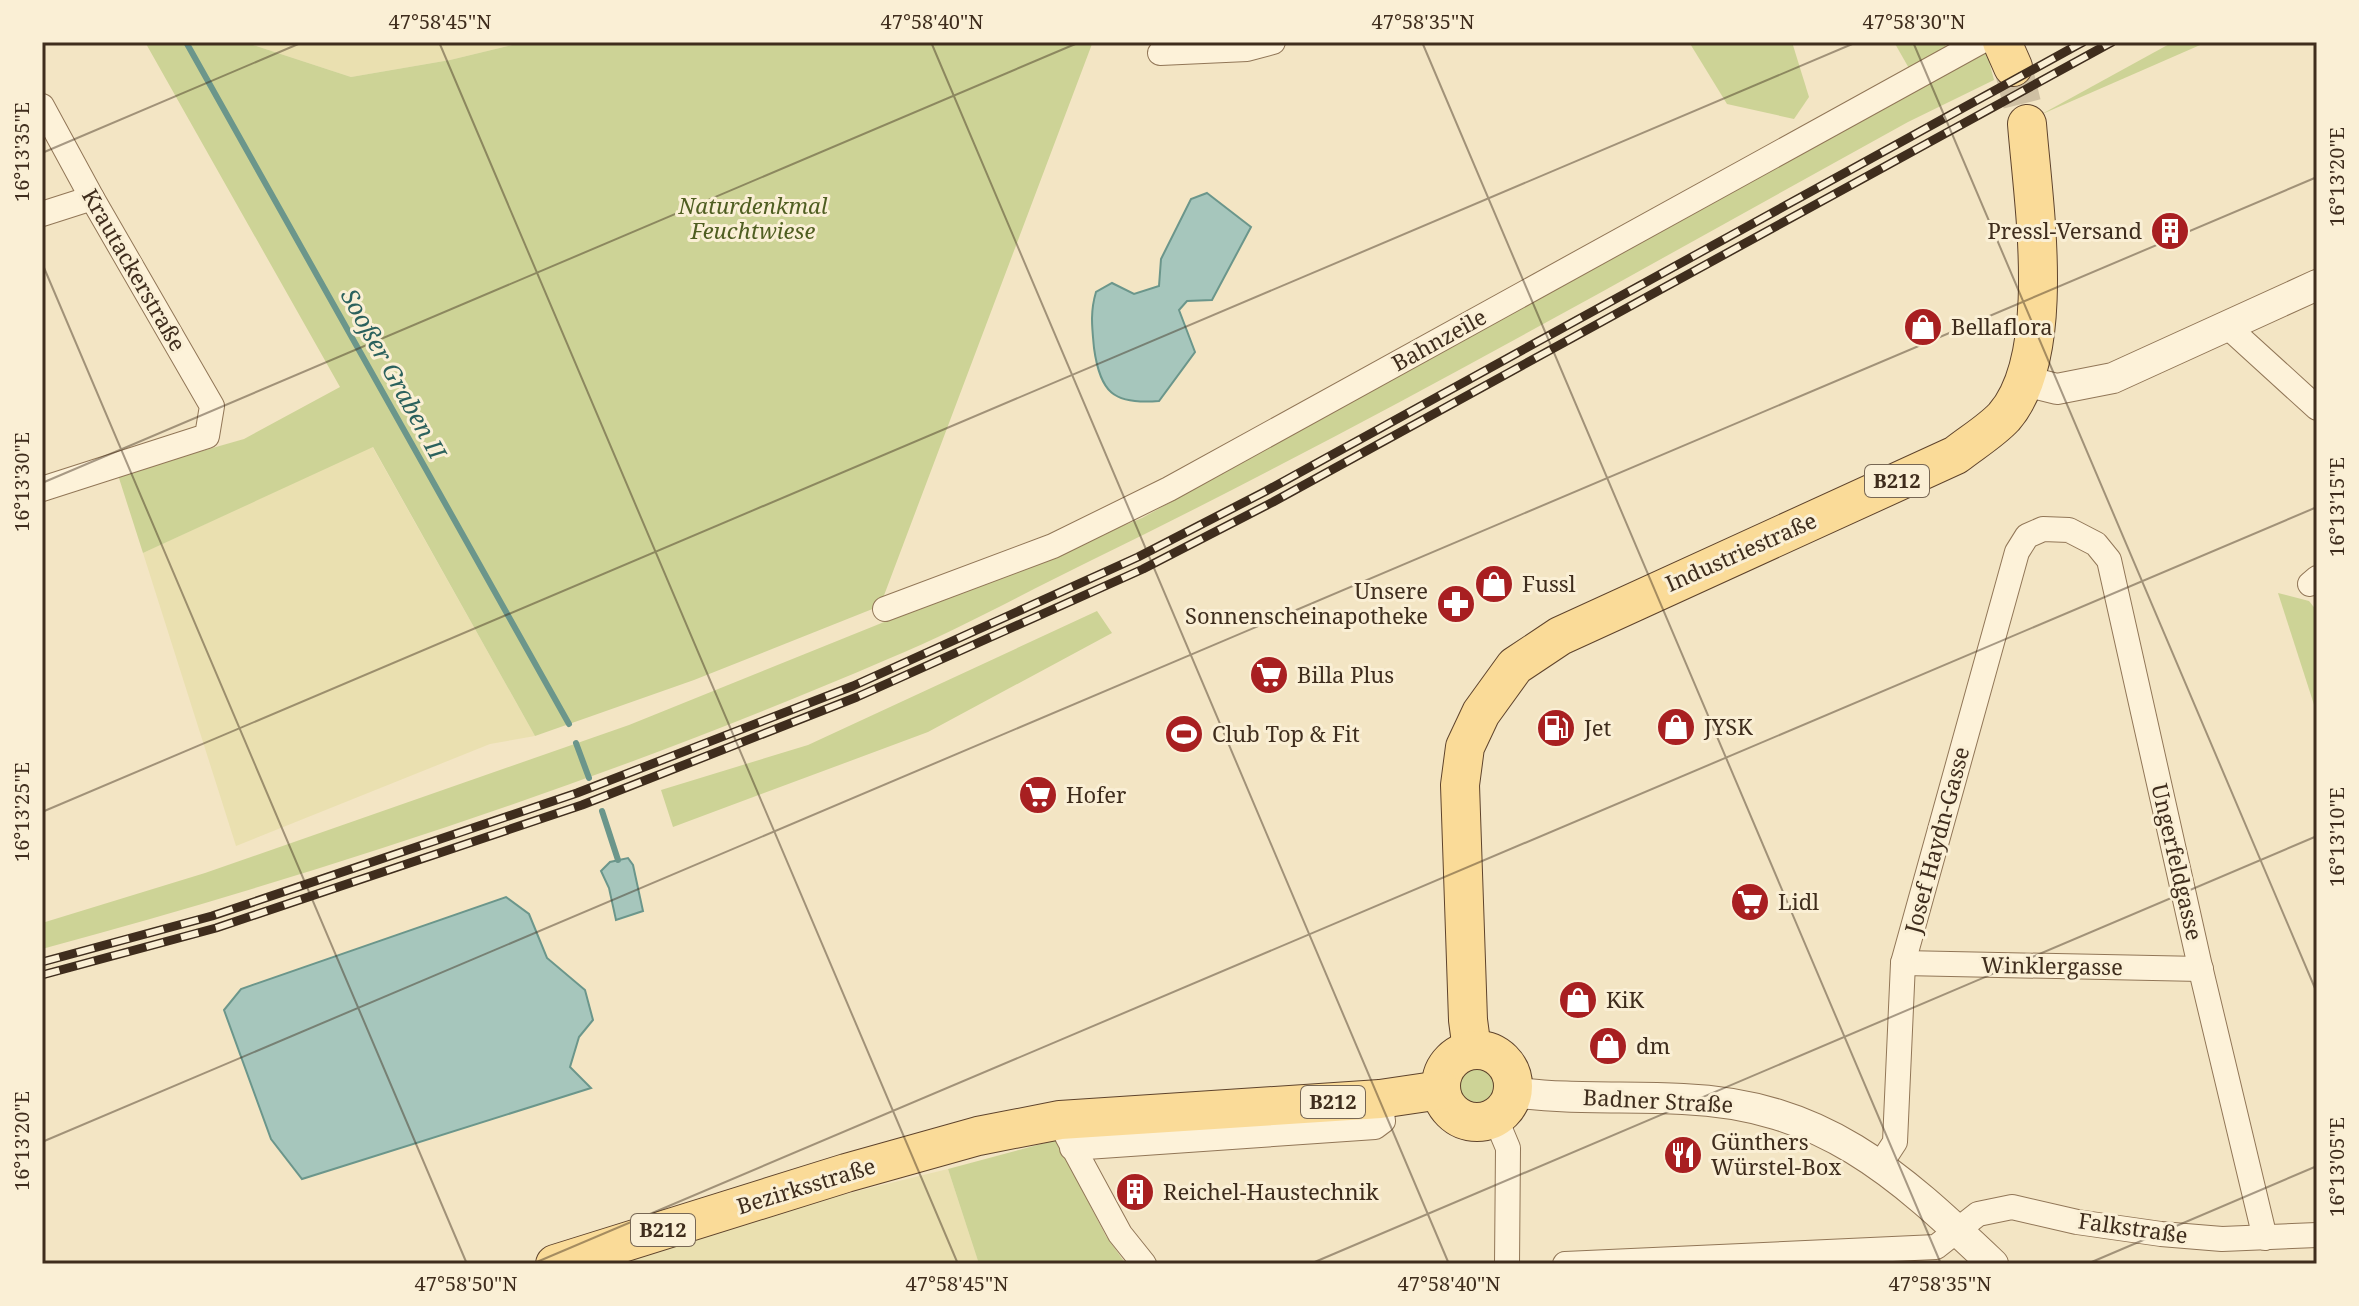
<svg xmlns="http://www.w3.org/2000/svg" width="2359" height="1306" font-family="'Noto Serif',serif">
<style>
.farmland{fill:#eae0b0}
.green{fill:#cdd396}
.water{fill:#a6c6bc;stroke:#6b968b;stroke-width:2}
.lines{fill:none;stroke-linecap:round;stroke-linejoin:round}
.stream{stroke:#6b968b;stroke-width:6}
.primary-tunnel{stroke:#cfc0a3;stroke-width:38;stroke-dasharray:38 19;stroke-linecap:butt}
.minor-casing{stroke:#917657;stroke-width:26}
.tertiary-casing{stroke:#917657;stroke-width:32}
.primary-casing{stroke:#5e432c;stroke-width:40}
.minor{stroke:#fdf2d9;stroke-width:24}
.tertiary{stroke:#fdf2d9;stroke-width:30}
.primary{stroke:#fadb98;stroke-width:38}
.rail-casing{stroke:#3f2d1d;stroke-width:9}
.rail{stroke:#faefd5;stroke-width:6;stroke-dasharray:18;stroke-linecap:butt}
.ticks{fill:none;stroke:#3f2d1d;stroke-width:2;stroke-opacity:0.45}
.labels{text-anchor:middle;stroke-width:6;stroke-linejoin:round;paint-order:stroke}
.shield{fill:#faefd5;stroke:#776754;stroke-width:2}
.shield-label{font-size:20px;font-weight:bold;fill:#3f2d1d}
.park-label{font-size:22px;font-style:italic;fill:#4f5e21;stroke:#faefd5}
.poi-label{font-size:22px;fill:#3f2d1d;stroke:#faefd5;text-anchor:start}
.street-label{font-size:22px;fill:#3f2d1d;stroke:#faefd5}
.water-label{font-size:24px;font-style:italic;fill:#2b615d;stroke:#faefd5}
.neatline{fill:none;stroke:#3f2d1d;stroke-width:3}
.ticks-label{font-size:20px;text-anchor:middle;fill:#3f2d1d}
</style>
<rect width="100%" height="100%" fill="#f3e5c4"/>
<g class="farmland">
<polygon points="244,42 525,42 450,60 351,77"/>
<polygon points="372,446 535,736 490,744 236,846 143,553"/>
<polygon points="948,1169 979,1264 614,1264 788,1208"/>
</g>
<g class="green">
<polygon points="145,42 244,42 351,77 450,60 525,42 1175,44 1092,44 880,606 694,680 535,736 373,447 143,553 118,475 244,439 340,387"/>
<polygon points="1689,42 1792,42 1809,97 1794,119 1727,104"/>
<polygon points="1894,42 1946,42 1945,49 1910,70"/>
<polygon points="2173,42 2207,42 2040,115"/>
<path d="M1986 50 1994 80 1908 122C1638 271 1369 425 1092 560 1024 593 958 630 888 659 614 777 330 871 42 949V923L205 873 629 725 1142 518Z"/>
<polygon points="2278,593 2309,601 2317,611 2317,714"/>
<polygon points="1097,611 1112,633 928,732 673,827 661,790 808,745"/>
<circle cx="1476" cy="1085" r="22"/>
<polygon points="1056,1140 1106,1236 1126,1264 979,1264 948,1169"/>
</g>
<g class="water">
<path d="M1207 193 1251 227 1212 300 1187 301 1179 310 1195 352 1159 401C1113 405 1100 392 1094 348 1092 327 1090 312 1096 292L1112 283 1134 294 1159 286 1161 259 1191 199Z"/>
<polygon points="628,858 633,865 643,911 616,920 609,888 601,871 610,862"/>
<polygon points="506,897 529,914 547,958 585,990 593,1020 579,1037 570,1067 591,1088 302,1179 271,1139 224,1010 241,989"/>
</g>
<g class="lines">
<g class="stream">
<polyline points="186,42 569,724"/>
<polyline points="576,743 589,778"/>
<polyline points="602,811 618,860"/>
</g>
<polyline class="primary-tunnel" points="2013,67 2027,124"/>
<defs>
<g id="minor">
<polyline points="1160,53 1247,49 1273,42"/>
<polyline points="42,106 92,198 212,406 207,436 42,489"/>
<polyline points="42,214 92,198"/>
<polyline points="2228,327 2317,408"/>
<polyline points="2310,584 2317,578"/>
<polyline points="885,609 1053,546 1169,489 1980,42"/>
<polyline points="1903,963 2201,969"/>
<polyline points="1495,1117 1508,1148 1507,1264"/>
<polyline points="1067,1136 1120,1234 1144,1264"/>
<polyline points="1072,1148 1375,1127 1383,1121 1380,1099"/>
<polyline points="1880,1165 1895,1142 1903,963 2017,552 2027,536 2043,529 2069,530 2096,544 2109,560 2199,962 2265,1238"/>
<polyline points="1565,1264 1936,1247 1978,1214 2012,1207 2077,1222 2161,1234 2222,1239 2317,1235"/>
</g>
<g id="tertiary">
<polyline points="2025,381 2057,389 2113,378 2317,285"/>
<path d="M1512 1092C1569 1100 1626 1096 1683 1099 1823 1105 1896 1172 1993 1264"/>
</g>
<g id="primary">
<polyline points="2002,42 2013,67"/>
<path d="M1472 1050 1468 1020 1460 785 1465 747 1481 713 1515 666 1560 636 1956 455C1971 443 1991 431 2004 417 2058 355 2033 201 2027 124"/>
<circle cx="1477" cy="1086" r="36"/>
<polyline points="555,1264 846,1173 978,1136 1060,1120 1380,1099 1441,1090"/>
</g>
</defs>
<use href="#minor" class="minor-casing"/>
<use href="#tertiary" class="tertiary-casing"/>
<use href="#primary" class="primary-casing"/>
<use href="#minor" class="minor"/>
<use href="#tertiary" class="tertiary"/>
<use href="#primary" class="primary"/>
<defs>
<g id="rail">
<polyline points="42,962 212,916 577,793 853,686 1138,557 1266,491 2083,42"/>
<polyline points="42,975 216,928 582,805 857,697 1143,569 1273,502 2112,42"/>
</g>
</defs>
<use href="#rail" class="rail-casing"/>
<use href="#rail" class="rail"/>
</g>
<path class="ticks" d="M439 42 958 1264M931 42 1449 1264M1422 42 1941 1264M1913 42 2317 993M42 153 303 42M42 263 467 1264M42 483 1080 42M42 812 1857 42M42 1142 2317 177M532 1264 2317 507M1310 1264 2317 836M2087 1264 2317 1166"/>
<defs>
<symbol id="building-disc" viewBox="-11 -11 22 22"><circle r="9.5" fill="#a81f21" stroke="#faefd5"/><path d="M-4-6H4V6H1V3H-1V6H-4ZM-2.5-4.3h1.7v1.8h-1.7ZM.8-4.3h1.7v1.8H.8ZM-2.5-1h1.7V.8h-1.7ZM.8-1h1.7V.8H.8Z" fill="#fff"/></symbol>
<symbol id="shop-disc" viewBox="-11 -11 22 22"><circle r="9.5" fill="#a81f21" stroke="#faefd5"/><path d="M-5-2.5h2.3a2.7 3.5 0 0 1 5.4 0H5L5.5 6h-11ZM-1.5-2.5h3a1.5 2.3 0 0 0-3 0Z" fill="#fff"/></symbol>
<symbol id="pharmacy-disc" viewBox="-11 -11 22 22"><circle r="9.5" fill="#a81f21" stroke="#faefd5"/><path d="M-2-6h4v4h4v4h-4v4h-4v-4h-4v-4h4Z" fill="#fff"/></symbol>
<symbol id="supermarket-disc" viewBox="-11 -11 22 22"><circle r="9.5" fill="#a81f21" stroke="#faefd5"/><path d="M-6-5.5h2.5l.6 2H6L4.5 2H-2.5L-4.4-4H-6ZM-1.5 3.2a1.3 1.3 0 1 0 .1 0ZM3 3.2a1.3 1.3 0 1 0 .1 0Z" fill="#fff"/></symbol>
<symbol id="fuel-disc" viewBox="-11 -11 22 22"><circle r="9.5" fill="#a81f21" stroke="#faefd5"/><path d="M-5.5-6h7V0h2V4h1.3V-2.5L3-4.5l.8-.8L6-3V5H2.5V1h-1V6h-7ZM-4.2-4.7v3.2H.2V-4.7Z" fill="#fff"/></symbol>
<symbol id="stadium-disc" viewBox="-11 -11 22 22"><circle r="9.5" fill="#a81f21" stroke="#faefd5"/><path d="M0-5a6.5 5 0 1 0 0 10a6.5 5 0 1 0 0-10ZM-3.5-1.8h7v3.6h-7Z" fill="#fff"/></symbol>
<symbol id="restaurant-disc" viewBox="-11 -11 22 22"><circle r="9.5" fill="#a81f21" stroke="#faefd5"/><path d="M-5-6h1v4h1v-4h1v4h1v-4h1v5L-1.5 .5V6h-2V.5L-5-1ZM5-6V6H3V1.5H1.5Q1.5-4 5-6Z" fill="#fff"/></symbol>
</defs>
<g fill-rule="evenodd">
<use href="#building-disc" x="2148" y="209" width="44" height="44"/>
<use href="#shop-disc" x="1901" y="305" width="44" height="44"/>
<use href="#shop-disc" x="1472" y="562" width="44" height="44"/>
<use href="#pharmacy-disc" x="1434" y="582" width="44" height="44"/>
<use href="#supermarket-disc" x="1247" y="653" width="44" height="44"/>
<use href="#shop-disc" x="1654" y="705" width="44" height="44"/>
<use href="#fuel-disc" x="1534" y="706" width="44" height="44"/>
<use href="#stadium-disc" x="1162" y="712" width="44" height="44"/>
<use href="#supermarket-disc" x="1016" y="773" width="44" height="44"/>
<use href="#supermarket-disc" x="1728" y="880" width="44" height="44"/>
<use href="#shop-disc" x="1556" y="978" width="44" height="44"/>
<use href="#shop-disc" x="1586" y="1024" width="44" height="44"/>
<use href="#restaurant-disc" x="1661" y="1133" width="44" height="44"/>
<use href="#building-disc" x="1113" y="1170" width="44" height="44"/>
</g>
<g class="labels">
<g class="shield">
<rect x="1865" y="465" width="64" height="32" rx="6"/>
<rect x="1301" y="1086" width="64" height="32" rx="6"/>
<rect x="631" y="1214" width="64" height="32" rx="6"/>
</g>
<g class="shield-label">
<text x="1897" y="488">B212</text>
<text x="1333" y="1109">B212</text>
<text x="663" y="1237">B212</text>
</g>
<g class="park-label">
<text x="753" y="214">Naturdenkmal<tspan x="753" dy="25">Feuchtwiese</tspan></text>
</g>
<g class="poi-label">
<text x="2142" y="239" text-anchor="end">Pressl-Versand</text>
<text x="1951" y="335">Bellaflora</text>
<text x="1522" y="592">Fussl</text>
<text x="1428" y="599" text-anchor="end">Unsere<tspan x="1428" dy="25">Sonnenscheinapotheke</tspan></text>
<text x="1297" y="683">Billa Plus</text>
<text x="1704" y="735">JYSK</text>
<text x="1584" y="736">Jet</text>
<text x="1212" y="742">Club Top &amp; Fit</text>
<text x="1066" y="803">Hofer</text>
<text x="1778" y="910">Lidl</text>
<text x="1606" y="1008">KiK</text>
<text x="1636" y="1054">dm</text>
<text x="1711" y="1150">Günthers<tspan x="1711" dy="25">Würstel-Box</tspan></text>
<text x="1163" y="1200">Reichel-Haustechnik</text>
</g>
<g class="street-label">
<text transform="translate(134 270) rotate(60)" y="8">Krautackerstraße</text>
<text transform="translate(1439 340) rotate(-29)" y="8">Bahnzeile</text>
<text transform="translate(1741 552) rotate(-24)" y="8">Industriestraße</text>
<text transform="translate(1937 840) rotate(-75)" y="8">Josef Haydn-Gasse</text>
<text transform="translate(2177 862) rotate(77)" y="8">Ungerfeldgasse</text>
<text transform="translate(2052 966) rotate(1)" y="8">Winklergasse</text>
<text transform="translate(1658 1101) rotate(3)" y="8">Badner Straße</text>
<text transform="translate(806 1186) rotate(-17)" y="8">Bezirksstraße</text>
<text transform="translate(2133 1228) rotate(8)" y="8">Falkstraße</text>
</g>
<g class="water-label">
<text transform="translate(393 374) rotate(61)" y="8">Sooßer Graben II</text>
</g>
</g>
<rect width="2359" height="1306" fill="none" stroke="#faefd5" stroke-width="88"/>
<rect x="44" y="44" width="2271" height="1218" class="neatline"/>
<g class="ticks-label">
<text x="440" y="29">47°58'45"N</text>
<text x="932" y="29">47°58'40"N</text>
<text x="1423" y="29">47°58'35"N</text>
<text x="1914" y="29">47°58'30"N</text>
<text transform="translate(22 152) rotate(-90)" y="7">16°13'35"E</text>
<text transform="translate(2337 177) rotate(-90)" y="7">16°13'20"E</text>
<text transform="translate(22 482) rotate(-90)" y="7">16°13'30"E</text>
<text transform="translate(2337 507) rotate(-90)" y="7">16°13'15"E</text>
<text transform="translate(22 812) rotate(-90)" y="7">16°13'25"E</text>
<text transform="translate(2337 837) rotate(-90)" y="7">16°13'10"E</text>
<text transform="translate(22 1141) rotate(-90)" y="7">16°13'20"E</text>
<text transform="translate(2337 1167) rotate(-90)" y="7">16°13'05"E</text>
<text x="466" y="1291">47°58'50"N</text>
<text x="957" y="1291">47°58'45"N</text>
<text x="1449" y="1291">47°58'40"N</text>
<text x="1940" y="1291">47°58'35"N</text>
</g>
</svg>
